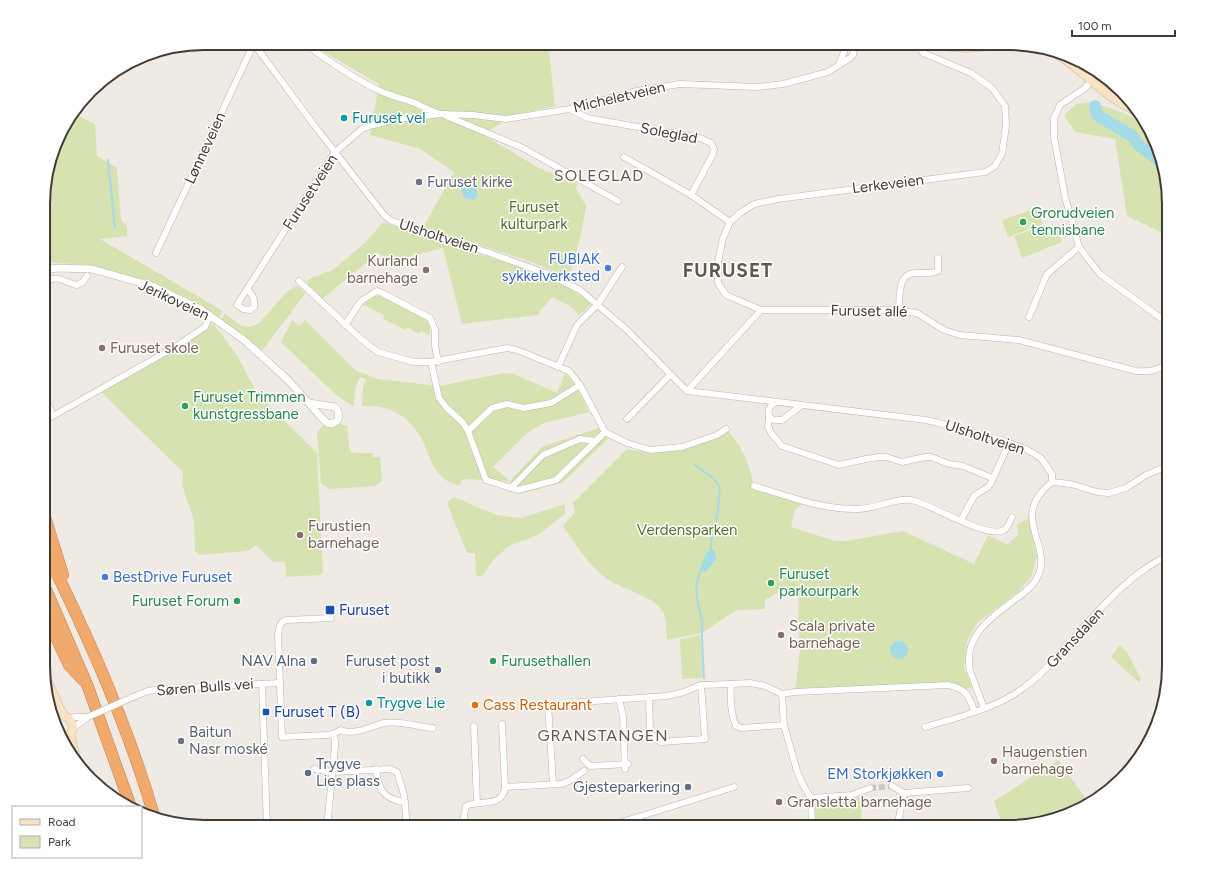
<svg xmlns="http://www.w3.org/2000/svg" width="1212" height="870" font-family="Figtree,sans-serif">
<style>
.green{fill:#d6e2b0}
.water{fill:#a4dbe9}
.lines{fill:none;stroke-linecap:round;stroke-linejoin:round}
.stream{stroke:#a4dbe9;stroke-width:2}
.river{stroke:#a4dbe9;stroke-width:12}
.minor-tunnel{stroke:#cdc7c1;stroke-width:6;stroke-dasharray:6 3;stroke-linecap:butt}
.minor-casing{stroke:#beb3aa;stroke-width:7}
.tertiary-casing{stroke:#beb3aa;stroke-width:8}
.secondary-casing{stroke:#d0b69a;stroke-width:9}
.motorway-casing{stroke:#cf7c3f;stroke-width:12}
.minor{stroke:#fff;stroke-width:6}
.tertiary{stroke:#fff;stroke-width:7}
.secondary{stroke:#fae2c5;stroke-width:8}
.motorway{stroke:#f1aa6e;stroke-width:11}
.minor-bridge-casing{stroke:#beb3aa;stroke-width:7;stroke-linecap:butt}
.minor-bridge{stroke:#fff;stroke-width:6}
.culture-dot{fill:#0f9aa8;stroke:#fff;stroke-width:1.5}
.worship-dot{fill:#6b7280;stroke:#fff;stroke-width:1.5}
.leisure-dot{fill:#2e9e5b;stroke:#fff;stroke-width:1.5}
.shop-dot{fill:#3f7fe0;stroke:#fff;stroke-width:1.5}
.education-dot{fill:#8d6e63;stroke:#fff;stroke-width:1.5}
.transit-dot{fill:#1a4fb4;stroke:#fff;stroke-width:1.5}
.service-dot{fill:#5c6f8a;stroke:#fff;stroke-width:1.5}
.food-dot{fill:#e8710a;stroke:#fff;stroke-width:1.5}
.labels{text-anchor:middle;stroke-width:3;stroke-linejoin:round;paint-order:stroke}
.street-label{font-size:15px;fill:#423a34;stroke:#fff}
.culture-label{font-size:15px;fill:#0d838f;stroke:#fff;text-anchor:start}
.worship-label{font-size:15px;fill:#5b616d;stroke:#fff;text-anchor:start}
.park-label{font-size:15px;fill:#536e2d;stroke:#fff}
.leisure-label{font-size:15px;fill:#27864d;stroke:#fff;text-anchor:start}
.shop-label{font-size:15px;fill:#366cbe;stroke:#fff;text-anchor:end}
.education-label{font-size:15px;fill:#785e54;stroke:#fff;text-anchor:start}
.transit-label{font-size:15px;fill:#164399;stroke:#fff;text-anchor:start}
.service-label{font-size:15px;fill:#4e5e75;stroke:#fff;text-anchor:end}
.food-label{font-size:15px;fill:#c56008;stroke:#fff;text-anchor:start}
.neighbourhood-label{font-size:16px;letter-spacing:1px;fill:#64564d;stroke:#fff}
.district-label{font-size:19px;font-weight:bold;letter-spacing:1px;fill:#64564d;stroke:#fff}
.rim{fill:none;stroke:#423a34;stroke-width:2}
</style>
<rect width="100%" height="100%" fill="#f0eae4"/>
<g class="green">
<path d="M324 43H576L549 52 555 106 512 115 483 135 541 169 578 184 576 188 586 206 581 235 569 278C522 256 472 243 423 228L454 172 420 149 370 135 379 84 317 48Z"/>
<path d="M1093 102C1113 110 1138 115 1152 133L1169 194V236L1127 216 1115 139 1075 132 1064 115 1076 104Z"/>
<polygon points="74,114 95,124 97,156 117,168 121,220 127,226 127,236 100,239 223,311 219,317 202,307 153,282 87,265 44,262 44,183 60,133"/>
<polygon points="1037,208 1043,224 1008,237 1002,220"/>
<path d="M383 222C409 231 435 241 461 249 506 262 555 273 591 304L579 315 570 306 552 297 537 315 462 324 443 248 389 262 378 253 321 300 307 285 309 279 333 270 367 241Z"/>
<polygon points="1044,226 1045,230 1057,226 1062,242 1022,258 1014,236"/>
<polygon points="298,285 305,294 262,351 221,319 225,314 242,326 250,327 259,323 288,291"/>
<polygon points="374,296 381,296 427,320 430,325 430,336 420,331 419,334 407,327 406,330 383,319 384,315 362,304"/>
<path d="M292 320 299 326 305 320 355 370 378 379 439 386 504 373 514 374 557 393 565 373 578 389 589 412 544 423 527 433 493 467 510 481 542 447 598 428 608 439 562 483 519 494 510 481 463 479 459 486C454 483 447 482 443 478 432 468 430 458 425 446 412 417 393 405 362 406L363 387 366 379 360 377 355 388 354 407 335 394 281 342Z"/>
<polygon points="208,321 215,326 237,355 257,394 317,453 323,572 320,575 286,577 285,562 273,562 256,545 247,551 200,555 195,551 194,520 182,485 183,472 99,390 175,347"/>
<polygon points="339,424 347,426 349,447 351,452 355,453 373,453 373,457 380,457 382,481 375,486 329,489 321,483 317,432 323,425 332,427"/>
<path d="M726 429C742 445 750 465 754 486L804 502 795 510 791 527 835 541H846L903 531 974 564 988 535 1007 545 1018 535 1017 524 1028 519 1037 556 1032 576 1017 593 977 623 967 641 964 667 972 688 965 689 959 687 795 692 800 649 798 622 799 593 781 591 765 600V609L736 610 702 633 667 640C666 631 667 617 662 610 652 595 620 589 606 578 587 564 576 544 563 526L575 512 573 503 627 449 648 453 683 450 705 442Z"/>
<polygon points="454,497 496,515 521,518 565,504 565,514 538,535 509,546 495,558 481,577 476,575 475,553 467,553 447,503"/>
<polygon points="701,635 703,678 682,679 680,639"/>
<polygon points="1120,645 1127,652 1141,679 1139,682 1111,657"/>
<polygon points="1058,760 1089,803 1079,810 1008,827 1003,827 994,801"/>
<polygon points="860,798 860,800 861,800 862,823 816,825 814,823 813,807 819,800"/>
</g>
<g class="water">
<polygon points="465,185 474,188 477,192 477,197 474,200 464,198 461,190"/>
<polygon points="711,549 714,550 716,557 716,560 705,572 700,570 704,558 709,550"/>
<circle cx="899" cy="650" r="9"/>
</g>
<g class="lines">
<g class="stream">
<polyline points="108,160 115,228"/>
<polyline points="694,464 714,479 720,487 717,517 714,525 712,535 711,549"/>
<path d="M701 571C690 594 702 606 702 628 702 645 703 661 704 678"/>
</g>
<polyline class="river" points="1095,106 1097,115 1132,136 1139,145 1160,161"/>
<polyline class="minor-tunnel" points="870,788 892,786"/>
<defs>
<g id="minor">
<path d="M304 43C328 61 353 78 380 91 391 96 404 99 415 103 423 107 428 110 438 113"/>
<path d="M254 44 314 125 384 215 390 220 416 230 487 252 548 274 580 290 627 330 687 391 926 420 939 423 1004 441 1026 449 1041 458 1052 474V482C1007 518 1055 545 1037 578 1032 588 1022 594 1013 601 989 619 963 637 970 671L984 708"/>
<polyline points="840,63 847,43"/>
<polyline points="1091,81 1085,88 1060,105 1054,118 1054,137 1065,197 1079,247 1100,274 1169,324"/>
<polyline points="570,109 587,118 700,138 711,143 714,149 713,154 691,195"/>
<polyline points="446,116 523,148 618,201"/>
<polyline points="624,157 691,195 730,222"/>
<polyline points="156,253 254,43"/>
<polyline points="299,281 361,339 378,352 414,362 431,362 507,348 517,350 569,371 580,385 605,432 627,443 650,450 682,447 717,435 726,429"/>
<path d="M44 282C59 274 63 282 77 285L83 282 87 276"/>
<path d="M247 289C253 295 255 299 254 307L250 310 243 309 237 305 240 300 335 152 362 129 369 126 398 119 442 114 473 115 506 119 570 109 637 91 680 84 758 87 783 84 828 72 850 58 853 55 855 43"/>
<polyline points="761,310 726,295 718,283 718,262 723,238 730,222 740,213 754,204 778,199 985,172 994,167 1002,154 1006,125 1005,106 992,88 971,73 923,53 918,45"/>
<path d="M899 311C900 296 897 273 916 273 923 273 931 274 938 271V258"/>
<polyline points="1029,317 1047,274 1079,247"/>
<polyline points="345,325 361,301 377,291 382,293 430,318 435,330 435,346 438,362"/>
<polyline points="431,362 439,398 446,407 463,423 468,431 486,480 518,490 556,480 605,432"/>
<polyline points="558,367 577,325 598,304 622,267"/>
<path d="M687 391 761 310H893L917 313 944 330 960 335 1019 340 1136 371C1149 372 1160 371 1169 361"/>
<polyline points="44,396 53,415"/>
<path d="M776 402C769 406 768 410 769 417L774 420H782L802 405"/>
<polyline points="769,417 768,426 771,433 782,446 839,465 866,459 880,457 886,457 902,462 925,457 931,457 949,464 963,466 992,478"/>
<polyline points="627,419 670,375"/>
<polyline points="44,421 175,347 205,327 210,316"/>
<polyline points="468,431 492,408 507,404 524,408 551,403 580,385"/>
<polyline points="1052,482 1071,484 1097,492 1109,493 1126,488 1146,475 1160,469 1169,467"/>
<path d="M754 486C788 496 822 510 858 509 876 509 897 496 915 501 934 506 987 539 1004 530 1008 528 1010 522 1012 517"/>
<polyline points="511,488 543,455 580,439 597,441"/>
<polyline points="961,520 974,496 988,487 991,483 1009,443"/>
<path d="M331 618 287 620C280 621 279 627 278 634L282 737 327 735 333 734 341 730C353 736 372 726 384 723 401 720 417 727 433 728"/>
<polyline points="262,684 267,827"/>
<path d="M731 684C730 698 730 712 736 726L741 728 784 725"/>
<path d="M782 694 795 692 948 685C965 688 969 695 974 711"/>
<polyline points="133,697 148,691 161,689 280,683"/>
<path d="M649 697 650 731C653 738 655 739 661 742L705 739 701 685"/>
<polyline points="619,699 623,716 625,769"/>
<polyline points="580,702 667,696 684,692 701,685 731,684 750,683 765,686 782,694 784,725 797,771 802,783 811,798 812,827"/>
<polyline points="548,704 553,784"/>
<polyline points="69,718 76,717 88,717"/>
<polyline points="502,724 505,787 562,784 569,781 584,771"/>
<polyline points="474,726 477,803"/>
<path d="M925 727C959 717 998 708 1026 686 1038 677 1049 666 1059 654 1091 620 1125 575 1169 555"/>
<polyline points="73,728 88,717"/>
<polyline points="583,759 590,766 628,764"/>
<polyline points="314,769 333,772 390,769 397,772 404,795 407,827"/>
<path d="M376 769C378 789 384 800 405 802"/>
<polyline points="892,786 904,793 968,788"/>
<polyline points="811,798 852,795 870,788"/>
<polyline points="327,827 335,746 335,740 333,734"/>
<path d="M465 827 464 816 466 806C479 800 503 808 505 787"/>
<polyline points="606,827 734,787"/>
<polyline points="897,827 904,793"/>
</g>
<path id="tertiary" d="M44 270 57 268 92 269 152 286 202 310 244 340 288 380 323 419 327 423 332 424 338 420C339 414 339 411 335 407L309 403"/>
<g id="secondary">
<polyline points="862,43 876,45 883,43"/>
<polyline points="900,43 966,48 1021,44"/>
<path d="M1047 49C1079 64 1101 96 1134 110"/>
<polyline points="44,672 60,709 65,716"/>
<path d="M55 717C72 709 81 735 62 739"/>
<polyline points="70,734 77,761"/>
</g>
<g id="motorway">
<polyline points="44,514 63,575"/>
<path d="M44 548C88 635 128 725 155 819"/>
<polyline points="44,585 88,687 131,807"/>
<polyline points="44,612 69,665 82,679"/>
</g>
</defs>
<use href="#minor" class="minor-casing"/>
<use href="#tertiary" class="tertiary-casing"/>
<use href="#secondary" class="secondary-casing"/>
<use href="#motorway" class="motorway-casing"/>
<use href="#minor" class="minor"/>
<use href="#tertiary" class="tertiary"/>
<use href="#secondary" class="secondary"/>
<use href="#motorway" class="motorway"/>
<defs>
<polyline id="minor-bridge" points="88,717 133,697"/>
</defs>
<use href="#minor-bridge" class="minor-bridge-casing"/>
<use href="#minor-bridge" class="minor-bridge"/>
</g>
<g class="culture-dot">
<circle cx="344" cy="118" r="4"/>
<circle cx="369" cy="703" r="4"/>
</g>
<g class="worship-dot">
<circle cx="419" cy="182" r="4"/>
<circle cx="181" cy="741" r="4"/>
</g>
<g class="leisure-dot">
<circle cx="1023" cy="222" r="4"/>
<circle cx="185" cy="406" r="4"/>
<circle cx="771" cy="583" r="4"/>
<circle cx="237" cy="601" r="4"/>
<circle cx="493" cy="661" r="4"/>
</g>
<g class="shop-dot">
<circle cx="608" cy="268" r="4"/>
<circle cx="105" cy="577" r="4"/>
<circle cx="940" cy="774" r="4"/>
</g>
<g class="education-dot">
<circle cx="426" cy="270" r="4"/>
<circle cx="102" cy="348" r="4"/>
<circle cx="300" cy="535" r="4"/>
<circle cx="781" cy="635" r="4"/>
<circle cx="994" cy="761" r="4"/>
<circle cx="779" cy="802" r="4"/>
</g>
<g class="transit-dot">
<rect x="325" y="605" width="10" height="10" rx="2"/>
<rect x="262" y="708" width="8" height="8" rx="2"/>
</g>
<g class="service-dot">
<circle cx="314" cy="661" r="4"/>
<circle cx="438" cy="670" r="4"/>
<circle cx="308" cy="773" r="4"/>
<circle cx="688" cy="787" r="4"/>
</g>
<circle class="food-dot" cx="475" cy="705" r="4"/>
<g class="labels">
<g class="street-label">
<text transform="translate(619 97) rotate(-13)" y="5">Micheletveien</text>
<text transform="translate(669 133) rotate(11)" y="5">Soleglad</text>
<text transform="translate(205 148) rotate(-65)" y="5">Lønneveien</text>
<text transform="translate(888 184) rotate(-7)" y="5">Lerkeveien</text>
<text transform="translate(310 192) rotate(-57)" y="5">Furusetveien</text>
<text transform="translate(439 236) rotate(18)" y="5">Ulsholtveien</text>
<text transform="translate(174 300) rotate(25)" y="5">Jerikoveien</text>
<text transform="translate(869 311) rotate(1)" y="5">Furuset allé</text>
<text transform="translate(985 437) rotate(18)" y="5">Ulsholtveien</text>
<text transform="translate(1075 638) rotate(-47)" y="5">Gransdalen</text>
<text transform="translate(205 687) rotate(-4)" y="5">Søren Bulls vei</text>
</g>
<g class="culture-label">
<text x="352" y="123">Furuset vel</text>
<text x="377" y="708">Trygve Lie</text>
</g>
<g class="worship-label">
<text x="427" y="187">Furuset kirke</text>
<text x="189" y="737">Baitun<tspan x="189" dy="17">Nasr moské</tspan></text>
</g>
<g class="park-label">
<text x="534" y="212">Furuset<tspan x="534" dy="17">kulturpark</tspan></text>
<text x="687" y="535">Verdensparken</text>
</g>
<g class="leisure-label">
<text x="1031" y="218">Grorudveien<tspan x="1031" dy="17">tennisbane</tspan></text>
<text x="193" y="402">Furuset Trimmen<tspan x="193" dy="17">kunstgressbane</tspan></text>
<text x="779" y="579">Furuset<tspan x="779" dy="17">parkourpark</tspan></text>
<text x="229" y="606" text-anchor="end">Furuset Forum</text>
<text x="501" y="666">Furusethallen</text>
</g>
<g class="shop-label">
<text x="600" y="264">FUBIAK<tspan x="600" dy="17">sykkelverksted</tspan></text>
<text x="113" y="582" text-anchor="start">BestDrive Furuset</text>
<text x="932" y="779">EM Storkjøkken</text>
</g>
<g class="education-label">
<text x="418" y="266" text-anchor="end">Kurland<tspan x="418" dy="17">barnehage</tspan></text>
<text x="110" y="353">Furuset skole</text>
<text x="308" y="531">Furustien<tspan x="308" dy="17">barnehage</tspan></text>
<text x="789" y="631">Scala private<tspan x="789" dy="17">barnehage</tspan></text>
<text x="1002" y="757">Haugenstien<tspan x="1002" dy="17">barnehage</tspan></text>
<text x="787" y="807">Gransletta barnehage</text>
</g>
<g class="transit-label">
<text x="339" y="615">Furuset</text>
<text x="274" y="717">Furuset T (B)</text>
</g>
<g class="service-label">
<text x="306" y="666">NAV Alna</text>
<text x="430" y="666">Furuset post<tspan x="430" dy="17">i butikk</tspan></text>
<text x="316" y="769" text-anchor="start">Trygve<tspan x="316" dy="17">Lies plass</tspan></text>
<text x="680" y="792">Gjesteparkering</text>
</g>
<g class="food-label">
<text x="483" y="710">Cass Restaurant</text>
</g>
<g class="neighbourhood-label">
<text x="599" y="181">SOLEGLAD</text>
<text x="603" y="741">GRANSTANGEN</text>
</g>
<g class="district-label">
<text x="728" y="277">FURUSET</text>
</g>
</g>
<path d="M0 0H1212V870H0ZM204 50H1008A154 154 0 0 1 1162 204V666A154 154 0 0 1 1008 820H204A154 154 0 0 1 50 666V204A154 154 0 0 1 204 50Z" fill="#fff" fill-rule="evenodd"/>
<path class="rim" d="M204 50H1008A154 154 0 0 1 1162 204V666A154 154 0 0 1 1008 820H204A154 154 0 0 1 50 666V204A154 154 0 0 1 204 50Z"/>
<rect x="12" y="806" width="130" height="52" fill="#ffffff" stroke="#b3b0ae"/>
<rect x="20" y="819" width="20" height="6" fill="#fae2c5" stroke="#b3b0ae"/>
<text x="48" y="826" font-size="12" fill="#423a34">Road</text>
<rect x="20" y="836" width="20" height="12" fill="#d6e2b0" stroke="#b3b0ae"/>
<text x="48" y="846" font-size="12" fill="#423a34">Park</text>
<path d="M1072 30v6h103v-6" fill="none" stroke="#423a34" stroke-width="2"/>
<text x="1078" y="30" font-size="12" fill="#423a34" stroke="#ffffff" stroke-width="3" paint-order="stroke">100 m</text>
</svg>
